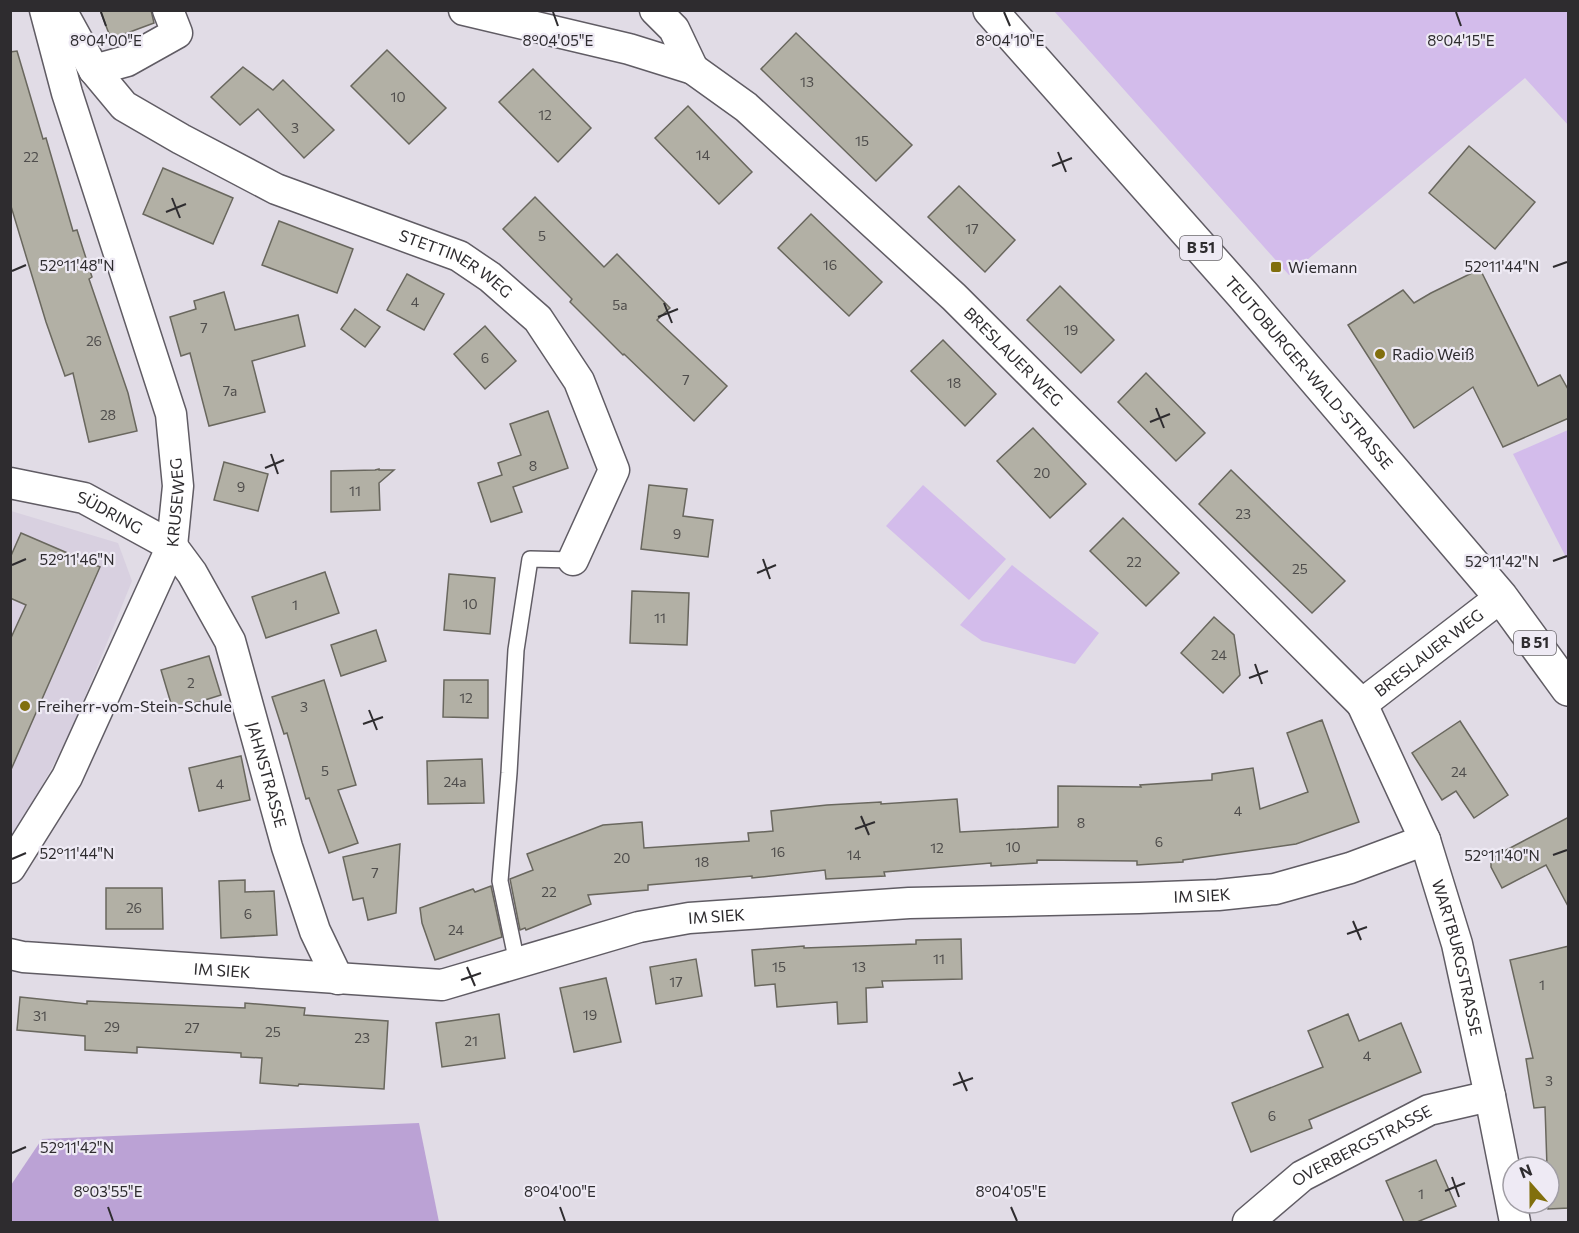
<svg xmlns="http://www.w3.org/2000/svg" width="1579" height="1233" font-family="Commissioner,sans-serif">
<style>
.built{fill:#d8d0e0}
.green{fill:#d3bceb}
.forest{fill:#bba2d5}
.building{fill:#b2b0a5;stroke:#69675e;stroke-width:1.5}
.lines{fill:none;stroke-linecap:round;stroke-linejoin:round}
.lane-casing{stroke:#605c64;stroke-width:18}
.street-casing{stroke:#605c64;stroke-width:33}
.primary-casing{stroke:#605c64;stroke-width:36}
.lane{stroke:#fff;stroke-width:15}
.street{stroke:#fff;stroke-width:30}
.primary{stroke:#fff;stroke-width:33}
.ticks{fill:none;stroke:#2e2c2f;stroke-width:2}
.poi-dot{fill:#816f0d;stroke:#eeeaf4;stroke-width:2}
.labels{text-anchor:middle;stroke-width:4.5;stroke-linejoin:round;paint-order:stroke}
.number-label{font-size:14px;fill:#4f4d4c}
.shield{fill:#eeeaf4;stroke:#68656a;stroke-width:1.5}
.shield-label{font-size:15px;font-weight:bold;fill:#2e2c2f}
.street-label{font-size:16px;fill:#2e2c2f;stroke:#eeeaf4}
.poi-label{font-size:16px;fill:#2e2c2f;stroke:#eeeaf4;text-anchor:start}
.ticks-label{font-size:15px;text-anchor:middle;fill:#2e2c2f;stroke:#eeeaf4;stroke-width:4.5;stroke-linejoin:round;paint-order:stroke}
</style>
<rect width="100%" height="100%" fill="#e1dce6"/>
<polygon class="built" points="11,511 118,543 132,581 70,734 11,843"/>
<g class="green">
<polygon points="1054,11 1568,11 1568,125 1525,78 1289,275"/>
<polygon points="1568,430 1568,561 1513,454"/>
<polygon points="923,485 1006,559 969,600 886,526"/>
<polygon points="1012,565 1099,633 1075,664 982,641 960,625"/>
</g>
<polygon class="forest" points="419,1123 439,1222 11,1222 11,1185 42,1139"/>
<g class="building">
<polygon points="100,10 151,10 154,23 111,39"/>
<polygon points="796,33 912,145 876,181 761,69"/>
<polygon points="387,50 446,108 409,144 351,86"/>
<polygon points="17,51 43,139 46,138 73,231 77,230 92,277 89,279 128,393 137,431 89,442 73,373 65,376 46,322 10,203 10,52"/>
<polygon points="243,67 273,90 283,80 334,130 304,158 258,109 240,125 211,97"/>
<polygon points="533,69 591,128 558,162 499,102"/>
<polygon points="688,106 752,172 719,204 655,138"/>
<polygon points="1469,146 1535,202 1495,249 1429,193"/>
<polygon points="163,168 233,198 213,244 143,214"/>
<polygon points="959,186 1015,240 985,272 928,217"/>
<polygon points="535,197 604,267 617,254 670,308 657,320 727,386 694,421 624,354 623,355 570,302 572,299 503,229"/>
<polygon points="811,214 882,282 849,316 778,248"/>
<polygon points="279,221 353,249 337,293 262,265"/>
<polygon points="1480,269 1538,386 1560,375 1569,391 1569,418 1503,447 1473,387 1414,428 1348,325 1403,290 1414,303 1431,293"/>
<polygon points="407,274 444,294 424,330 387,310"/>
<polygon points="1060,286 1114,340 1081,373 1027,320"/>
<polygon points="224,292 235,330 298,315 305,346 252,361 265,412 209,426 190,353 181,356 170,317 196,309 194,301"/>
<polygon points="355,309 380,327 365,347 341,329"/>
<polygon points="485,326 516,361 485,389 454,354"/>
<polygon points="943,340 996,394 965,426 911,371"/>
<polygon points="1146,373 1205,433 1176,461 1118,402"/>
<polygon points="548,411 568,468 513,487 522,512 491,522 478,483 502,475 498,463 521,455 510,424"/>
<polygon points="1033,428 1086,484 1050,518 997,461"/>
<polygon points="224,462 268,474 258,511 214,500"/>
<polygon points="379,469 379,470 394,470 379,483 380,510 331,512 331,471 375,470"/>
<polygon points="1231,470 1345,581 1312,613 1199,504"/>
<polygon points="649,485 687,489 683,516 713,520 708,557 641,549"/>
<polygon points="1123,518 1179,573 1146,606 1090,551"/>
<polygon points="21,533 100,567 10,772 10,640 26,605 10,598 10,558"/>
<polygon points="325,572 339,613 266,638 252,597"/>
<polygon points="449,574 495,578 490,634 444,630"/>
<polygon points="632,591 689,593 687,645 630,643"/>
<polygon points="1214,617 1234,635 1240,675 1223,693 1181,653"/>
<polygon points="376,630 386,661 341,676 331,645"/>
<polygon points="209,656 221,695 173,710 161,670"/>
<polygon points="324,680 356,785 338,790 358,843 329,853 309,798 306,799 287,733 284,734 272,697"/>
<polygon points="444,680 488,680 488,718 443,717"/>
<polygon points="1322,720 1359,822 1296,844 1183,860 1183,862 1137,865 1137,861 1037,860 1037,863 991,866 991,863 884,872 885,876 826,879 825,870 752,878 752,876 648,885 648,890 588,895 591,904 526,930 525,928 520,930 510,879 533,870 527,854 603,825 642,822 644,848 749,841 748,833 773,831 771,811 827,805 881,802 881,804 957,799 960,832 1058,827 1058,786 1141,787 1140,785 1212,780 1212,774 1253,768 1260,809 1308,792 1287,733"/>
<polygon points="1460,721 1508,795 1474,818 1456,791 1442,800 1412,753"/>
<polygon points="241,756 250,800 199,811 189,768"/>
<polygon points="482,759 484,803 428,804 427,761"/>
<polygon points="1569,817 1569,908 1546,865 1502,888 1491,867 1491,858"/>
<polygon points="400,844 396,913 368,920 363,898 353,900 343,857"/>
<polygon points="245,880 245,892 274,891 277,935 221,938 219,881"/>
<polygon points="491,886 502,937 435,960 422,923 420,908 473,889 475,892"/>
<polygon points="106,888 162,888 163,929 106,929"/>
<polygon points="961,939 962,979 882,981 883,987 866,988 867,1022 838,1024 837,1002 777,1007 775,984 755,986 752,950 804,946 804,948 916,944 916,940"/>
<polygon points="1569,946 1569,1208 1548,1209 1549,1167 1547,1167 1545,1107 1534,1108 1526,1059 1533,1058 1510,960"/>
<polygon points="696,959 702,996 656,1004 650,967"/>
<polygon points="606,978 621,1042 574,1052 560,988"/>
<polygon points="20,997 87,1004 87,1001 245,1008 245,1003 305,1008 304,1015 388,1021 384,1089 299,1084 298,1086 260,1083 262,1058 241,1057 241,1053 137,1047 137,1053 85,1050 85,1036 17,1030"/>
<polygon points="499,1014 505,1058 442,1067 436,1023"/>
<polygon points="1348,1014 1359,1041 1401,1023 1421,1072 1309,1120 1312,1128 1251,1152 1232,1103 1323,1067 1308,1031"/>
<polygon points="1436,1160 1456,1206 1417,1222 1404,1222 1386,1181"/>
</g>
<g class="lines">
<defs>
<polyline id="lane" points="517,963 500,881 509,773 516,650 530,559 573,560"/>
<g id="street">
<path id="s1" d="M61 10 94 70 124 106 181 139 276 189 459 256 490 277 538 319 579 381 614 470 573 560"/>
<path id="s2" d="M464 10 629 49 693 69 746 107 954 297 1362 704 1501 597"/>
<polyline points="655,10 674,29 693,69"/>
<polyline points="94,70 127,61 177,33 168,10"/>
<path id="s3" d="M10 483 84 498 172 546 192 573 230 641 287 847 315 931 338 979"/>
<path id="s4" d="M1362 704 1425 840 1457 944 1490 1096 1515 1222"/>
<path id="s5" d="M10 868 67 777 172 546 178 486 171 414 67 93 45 10"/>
<path id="s6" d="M10 954 23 957 442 985 639 927 689 918 909 903 1139 898 1218 895 1275 889 1350 868 1425 840"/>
<path id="s7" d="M1248 1222 1302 1176 1429 1110 1490 1096"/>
</g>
<g id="primary">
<path id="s8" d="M990 10 1243 295 1501 597 1568 689"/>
</g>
</defs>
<use href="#lane" class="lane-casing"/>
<use href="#street" class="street-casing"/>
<use href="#primary" class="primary-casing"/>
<use href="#lane" class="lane"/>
<use href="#street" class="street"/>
<use href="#primary" class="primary"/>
</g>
<path class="ticks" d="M101 12 106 26M553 12 558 26M1004 12 1010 26M1456 12 1461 26M1058 152 1066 172M1052 166 1072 158M172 198 180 218M166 212 186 204M1553 267 1567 262M12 271 26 265M664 303 672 323M658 317 678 309M1156 408 1164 428M1150 422 1170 414M271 454 278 474M265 468 284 460M763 559 770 579M1553 561 1567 556M12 565 26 559M757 573 776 565M1255 664 1262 684M1249 678 1268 671M369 710 377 730M363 724 383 717M861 816 869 835M855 829 875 822M1553 855 1567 850M12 859 26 853M1353 921 1361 940M1347 934 1367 927M467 967 475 986M461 980 481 973M959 1072 967 1091M953 1085 973 1078M12 1153 26 1147M1452 1177 1459 1197M1445 1191 1465 1183M108 1207 113 1221M560 1207 565 1221M1011 1207 1017 1221"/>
<g class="poi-dot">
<rect x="1270" y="261" width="12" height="12" rx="3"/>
<circle cx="1380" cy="354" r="6"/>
<circle cx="25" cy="706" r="6"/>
</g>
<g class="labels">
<g class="number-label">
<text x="807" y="87">13</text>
<text x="398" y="102">10</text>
<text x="545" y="120">12</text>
<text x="295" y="133">3</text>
<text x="862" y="146">15</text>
<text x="703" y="160">14</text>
<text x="31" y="162">22</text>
<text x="972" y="234">17</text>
<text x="542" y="241">5</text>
<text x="830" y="270">16</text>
<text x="415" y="307">4</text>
<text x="620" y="310">5a</text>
<text x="204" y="333">7</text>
<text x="1071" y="335">19</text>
<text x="94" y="346">26</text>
<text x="485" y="363">6</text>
<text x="686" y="385">7</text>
<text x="954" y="388">18</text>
<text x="230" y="396">7a</text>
<text x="108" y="420">28</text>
<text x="533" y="471">8</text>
<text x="1042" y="478">20</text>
<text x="241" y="492">9</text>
<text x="355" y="496">11</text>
<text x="1243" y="519">23</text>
<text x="677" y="539">9</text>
<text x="1134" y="567">22</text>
<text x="1300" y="574">25</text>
<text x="470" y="609">10</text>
<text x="295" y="610">1</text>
<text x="660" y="623">11</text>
<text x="1219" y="660">24</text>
<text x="191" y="688">2</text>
<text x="466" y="703">12</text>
<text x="304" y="712">3</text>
<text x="325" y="776">5</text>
<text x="1459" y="777">24</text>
<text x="455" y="787">24a</text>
<text x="220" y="789">4</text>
<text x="1238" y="816">4</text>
<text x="1081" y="828">8</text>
<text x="1159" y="847">6</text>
<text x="1013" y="852">10</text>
<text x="937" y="853">12</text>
<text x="778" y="857">16</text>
<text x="854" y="860">14</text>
<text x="622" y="863">20</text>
<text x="702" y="867">18</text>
<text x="375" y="878">7</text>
<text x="549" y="897">22</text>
<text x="134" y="913">26</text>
<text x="248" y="919">6</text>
<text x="456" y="935">24</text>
<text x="939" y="964">11</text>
<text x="779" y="972">15</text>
<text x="859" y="972">13</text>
<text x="676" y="987">17</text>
<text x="1542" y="990">1</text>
<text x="590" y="1020">19</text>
<text x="40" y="1021">31</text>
<text x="112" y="1032">29</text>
<text x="192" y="1033">27</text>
<text x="273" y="1037">25</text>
<text x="362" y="1043">23</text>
<text x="471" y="1046">21</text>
<text x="1367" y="1061">4</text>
<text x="1549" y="1086">3</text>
<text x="1272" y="1121">6</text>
<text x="1421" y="1199">1</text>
</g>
<g class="shield">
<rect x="1180" y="236" width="42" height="24" rx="4.5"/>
<rect x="1514" y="631" width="42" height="24" rx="4.5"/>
</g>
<g class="shield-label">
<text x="1201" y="253">B 51</text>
<text x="1535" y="648">B 51</text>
</g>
<g class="street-label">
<text dy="6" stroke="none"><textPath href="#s1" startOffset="484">STETTINER WEG</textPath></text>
<text dy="6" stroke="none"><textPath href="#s2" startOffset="668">BRESLAUER WEG</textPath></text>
<text dy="6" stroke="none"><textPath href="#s8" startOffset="483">TEUTOBURGER-WALD-STRASSE</textPath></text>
<text dy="6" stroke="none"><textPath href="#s5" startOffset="405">KRUSEWEG</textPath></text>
<text dy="6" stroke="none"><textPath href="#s3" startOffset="105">SÜDRING</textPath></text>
<text dy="6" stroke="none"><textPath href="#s2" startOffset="1244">BRESLAUER WEG</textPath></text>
<text dy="6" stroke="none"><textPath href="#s3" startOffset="426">JAHNSTRASSE</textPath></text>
<text dy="6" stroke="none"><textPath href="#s6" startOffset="1203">IM SIEK</textPath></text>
<text dy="6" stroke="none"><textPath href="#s6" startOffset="717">IM SIEK</textPath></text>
<text dy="6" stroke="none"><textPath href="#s4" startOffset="272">WARTBURGSTRASSE</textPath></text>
<text dy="6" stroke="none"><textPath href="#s6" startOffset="213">IM SIEK</textPath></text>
<text dy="6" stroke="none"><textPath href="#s7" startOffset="138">OVERBERGSTRASSE</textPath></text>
</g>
<g class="poi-label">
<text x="1288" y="273">Wiemann</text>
<text x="1392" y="360">Radio Weiß</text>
<text x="37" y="712">Freiherr-vom-Stein-Schule</text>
</g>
</g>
<g class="ticks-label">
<text x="106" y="46">8°04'00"E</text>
<text x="558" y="46">8°04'05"E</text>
<text x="1010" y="46">8°04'10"E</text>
<text x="1461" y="46">8°04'15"E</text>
<text x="77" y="271">52°11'48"N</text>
<text x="1502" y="272">52°11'44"N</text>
<text x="77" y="565">52°11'46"N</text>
<text x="1502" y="567">52°11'42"N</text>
<text x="77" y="859">52°11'44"N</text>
<text x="1502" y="861">52°11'40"N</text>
<text x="77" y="1153">52°11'42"N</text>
<text x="108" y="1197">8°03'55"E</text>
<text x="560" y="1197">8°04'00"E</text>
<text x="1011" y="1197">8°04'05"E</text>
</g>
<rect width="1579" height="1233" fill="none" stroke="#2e2c2f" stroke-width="24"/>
<g transform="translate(1531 1185) rotate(339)"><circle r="28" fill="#eeeaf4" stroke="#a19ea5" stroke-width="1.5"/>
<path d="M0-4.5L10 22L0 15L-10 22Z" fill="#816f0d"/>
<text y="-9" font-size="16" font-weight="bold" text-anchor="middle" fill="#2e2c2f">N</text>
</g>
</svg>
